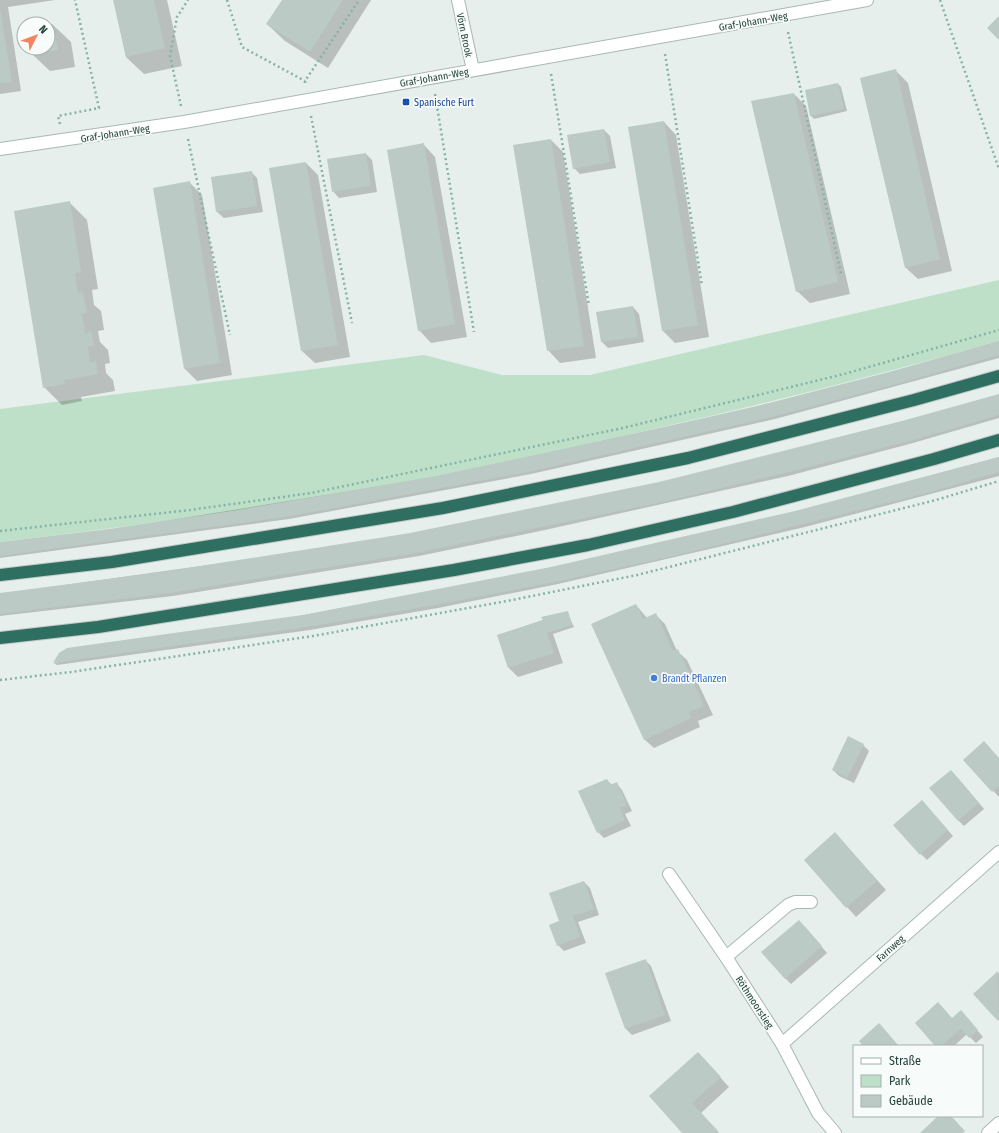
<svg xmlns="http://www.w3.org/2000/svg" width="999" height="1133" font-family="'Fira Sans Condensed',sans-serif">
<style>
.green{fill:#bfe0c8}
.shadow{fill:#0003}
.building{fill:#bbcac4}
.lines{fill:none;stroke-linecap:round;stroke-linejoin:round}
.minor-casing{stroke:#a8b8b2;stroke-width:14}
.highway-casing{stroke:#c2cac8;stroke-width:14}
.path{stroke:#86b3a5;stroke-width:2.5;stroke-dasharray:2 3;stroke-linecap:butt}
.minor{stroke:#fff;stroke-width:12}
.highway{stroke:#2f6f62;stroke-width:12}
.transit-dot{fill:#1a4fb4;stroke:#f7fbf9;stroke-width:1.5}
.shop-dot{fill:#3f7fe0;stroke:#f7fbf9;stroke-width:1.5}
.labels{text-anchor:middle;stroke-width:3.5;stroke-linejoin:round;paint-order:stroke}
.street-label{font-size:10px;fill:#24423a;stroke:#f7fbf9}
.transit-label{font-size:10px;fill:#164399;stroke:#f7fbf9;text-anchor:start}
.shop-label{font-size:10px;fill:#366cbe;stroke:#f7fbf9;text-anchor:start}
</style>
<rect width="100%" height="100%" fill="#e6efeb"/>
<path class="green" d="M999 280V341C854 382 709 418 561 450 520 459 478 469 436 477 292 504 146 525 0 542V409L424 355 502 375H590Z"/>
<g class="shadow">
<polygon points="0,0 55,0 8,7 21,91 0,94"/>
<polygon points="114,0 167,0 182,66 144,74 126,57"/>
<polygon points="283,0 371,0 328,68 285,41 267,24"/>
<polygon points="53,25 71,42 75,67 50,71 32,54 31,48 48,48 48,26"/>
<polygon points="896,71 908,83 952,271 918,279 905,267"/>
<polygon points="838,84 841,87 847,111 814,119 811,116 806,91"/>
<polygon points="794,94 806,106 850,294 810,303 797,291"/>
<polygon points="664,122 676,135 709,337 675,343 663,331 629,128"/>
<polygon points="604,130 610,136 616,168 580,174 574,168"/>
<polygon points="551,140 563,152 596,358 560,363 548,350"/>
<polygon points="423,144 435,157 467,337 431,343 419,330"/>
<polygon points="366,154 372,160 377,192 339,198 333,191"/>
<polygon points="306,163 318,175 350,357 315,363 302,351 270,169"/>
<polygon points="251,172 257,178 263,212 224,218 217,212 212,178"/>
<polygon points="190,183 202,195 232,375 197,381 185,369"/>
<polygon points="69,202 87,220 98,289 92,290 94,305 101,311 104,330 98,331 100,342 108,350 110,363 105,364 106,373 113,380 115,391 81,397 82,401 62,405 44,387"/>
<polygon points="633,307 639,314 644,342 608,348 602,342"/>
<polygon points="999,341 999,358 775,419 531,474 289,519 0,558 0,543 109,530 437,477 770,404 889,373"/>
<polygon points="999,395 999,418 913,443 788,476 545,530 419,556 173,596 0,616 0,594 294,553 410,534 660,483 902,422"/>
<polygon points="999,457 999,476 805,527 558,584 438,608 310,630 57,665 54,663 551,568 796,512"/>
<polygon points="636,605 647,618 655,614 665,624 677,651 687,660 713,715 698,721 700,727 654,748 644,739"/>
<polygon points="567,612 574,627 553,634 563,663 518,677 509,668 498,635"/>
<polygon points="863,745 869,751 854,783 839,776 833,770"/>
<polygon points="999,758 999,797 965,760"/>
<polygon points="957,777 984,809 964,826 958,820"/>
<polygon points="607,780 612,785 616,783 622,790 632,811 625,814 631,826 604,838 598,832"/>
<polygon points="927,807 953,836 927,860 921,854"/>
<polygon points="844,843 886,890 856,917 805,860"/>
<polygon points="584,882 590,888 599,915 578,922 586,943 564,951 558,945 560,922"/>
<polygon points="805,927 827,953 791,984 785,978"/>
<polygon points="645,960 651,966 671,1021 632,1035 626,1029"/>
<polygon points="998,973 999,974 999,1021 975,994"/>
<polygon points="967,1018 983,1037 976,1043 967,1034 954,1046 936,1046 953,1019"/>
<polygon points="707,1063 729,1087 701,1113 719,1133 684,1133 651,1096"/>
</g>
<g class="building">
<polygon points="113,0 154,0 165,48 126,57"/>
<polygon points="282,0 343,0 310,52 266,24"/>
<polygon points="0,8 12,82 0,83"/>
<polygon points="999,16 999,40 987,28"/>
<polygon points="53,24 58,50 31,54 30,48 48,48 48,25"/>
<polygon points="896,69 940,259 905,268 860,78"/>
<polygon points="838,83 844,109 810,116 805,90"/>
<polygon points="794,93 838,282 796,292 751,101"/>
<polygon points="664,121 698,325 662,331 628,127"/>
<polygon points="604,129 610,162 573,169 567,135"/>
<polygon points="551,139 584,346 547,351 513,145"/>
<polygon points="424,143 455,324 418,331 387,150"/>
<polygon points="366,153 371,186 332,192 327,159"/>
<polygon points="306,162 338,345 301,351 269,168"/>
<polygon points="252,171 257,206 216,212 211,177"/>
<polygon points="190,181 220,363 184,369 153,188"/>
<polygon points="70,201 81,272 75,273 78,293 83,292 87,313 82,314 85,333 91,332 94,345 88,347 90,362 96,361 98,374 64,380 65,384 43,388 14,211"/>
<polygon points="633,306 638,337 601,342 596,312"/>
<polygon points="999,341 999,355 893,385 772,417 528,472 286,517 0,556 0,542 109,529 226,512 436,476 648,431 769,403 889,372"/>
<polygon points="999,394 999,415 910,441 785,473 667,501 416,553 170,593 0,614 0,593 163,572 410,533 659,482 902,421"/>
<polygon points="999,457 999,472 924,494 678,555 555,582 435,605 307,627 53,663 59,653 67,648 303,615 551,567 795,511"/>
<polygon points="636,604 643,619 656,613 673,651 678,649 704,706 689,712 691,718 644,740 591,624"/>
<polygon points="568,611 572,625 547,633 554,653 508,668 497,635 543,620 541,617"/>
<polygon points="848,736 864,744 847,778 832,770"/>
<polygon points="984,741 999,758 999,786 992,792 963,760"/>
<polygon points="951,770 979,803 958,821 929,788"/>
<polygon points="607,779 610,785 617,782 627,805 620,808 625,820 597,833 578,791"/>
<polygon points="922,800 948,830 920,855 893,825"/>
<polygon points="835,832 877,881 846,908 804,860"/>
<polygon points="584,881 594,909 573,916 580,937 557,946 549,925 559,921 549,893"/>
<polygon points="799,920 822,946 785,979 761,952"/>
<polygon points="646,959 665,1015 625,1029 605,973"/>
<polygon points="998,971 999,1018 997,1020 973,994"/>
<polygon points="938,1002 952,1018 961,1010 978,1030 969,1038 961,1029 941,1046 935,1046 915,1023"/>
<polygon points="879,1023 899,1046 863,1046 859,1041"/>
<polygon points="698,1052 721,1077 692,1103 718,1131 716,1133 682,1133 649,1096"/>
<polygon points="938,1116 951,1116 965,1131 963,1133 920,1133"/>
</g>
<g class="lines">
<defs>
<g id="minor">
<polyline points="458,0 473,70"/>
<polyline points="0,149 184,122 867,0"/>
<polyline points="669,874 726,957 782,1044 818,1113 835,1133"/>
<polyline points="726,957 788,905 795,902 811,902"/>
<polyline points="782,1044 999,852"/>
<polyline points="988,1133 999,1123"/>
</g>
<g id="highway">
<polyline points="0,575 112,562 443,508 688,458 914,400 999,376"/>
<polyline points="0,638 98,627 454,570 588,545 733,512 934,459 999,440"/>
</g>
</defs>
<use href="#minor" class="minor-casing"/>
<use href="#highway" class="highway-casing"/>
<g class="path">
<polyline points="227,0 242,47 305,81"/>
<polyline points="940,0 999,169"/>
<polyline points="788,32 841,274"/>
<polyline points="665,54 702,286"/>
<polyline points="551,74 589,306"/>
<polyline points="305,83 305,81 359,0"/>
<polyline points="435,94 474,332"/>
<polyline points="181,106 170,56 177,17 188,0"/>
<polyline points="311,116 352,323"/>
<polyline points="60,124 58,116 99,108 75,0"/>
<polyline points="188,139 230,335"/>
<polyline points="0,531 190,510 311,493 623,428 844,374 999,330"/>
<polyline points="0,680 71,672 313,636 507,601 637,575 936,500 999,481"/>
</g>
<use href="#minor" class="minor"/>
<use href="#highway" class="highway"/>
</g>
<rect class="transit-dot" x="402" y="98" width="8" height="8" rx="2"/>
<circle class="shop-dot" cx="654" cy="678" r="4"/>
<g class="labels">
<g class="street-label">
<text transform="translate(753 21) rotate(-10)" y="4">Graf-Johann-Weg</text>
<text transform="translate(465 35) rotate(78)" y="4">Vörn Brook</text>
<text transform="translate(434 77) rotate(-10)" y="4">Graf-Johann-Weg</text>
<text transform="translate(115 133) rotate(-9)" y="4">Graf-Johann-Weg</text>
<text transform="translate(890 948) rotate(-42)" y="4">Farnweg</text>
<text transform="translate(755 1002) rotate(57)" y="4">Röthmoorstieg</text>
</g>
<g class="transit-label">
<text x="414" y="106">Spanische Furt</text>
</g>
<g class="shop-label">
<text x="662" y="682">Brandt Pflanzen</text>
</g>
</g>
<rect x="853" y="1045" width="130" height="72" fill="#f7fbf9" stroke="#a3b1ad"/>
<rect x="861" y="1058" width="20" height="6" fill="#ffffff" stroke="#a3b1ad"/>
<text x="889" y="1065" font-size="12" fill="#24423a">Straße</text>
<rect x="861" y="1075" width="20" height="12" fill="#bfe0c8" stroke="#a3b1ad"/>
<text x="889" y="1085" font-size="12" fill="#24423a">Park</text>
<rect x="861" y="1095" width="20" height="12" fill="#bbcac4" stroke="#a3b1ad"/>
<text x="889" y="1105" font-size="12" fill="#24423a">Gebäude</text>
<g transform="translate(36 36) rotate(48)"><circle r="19" fill="#f7fbf9" stroke="#a3b1ad"/>
<path d="M0-3L7 15L0 10L-7 15Z" fill="#f4845f"/>
<text y="-6" font-size="11" font-weight="bold" text-anchor="middle" fill="#24423a">N</text>
</g>
</svg>
